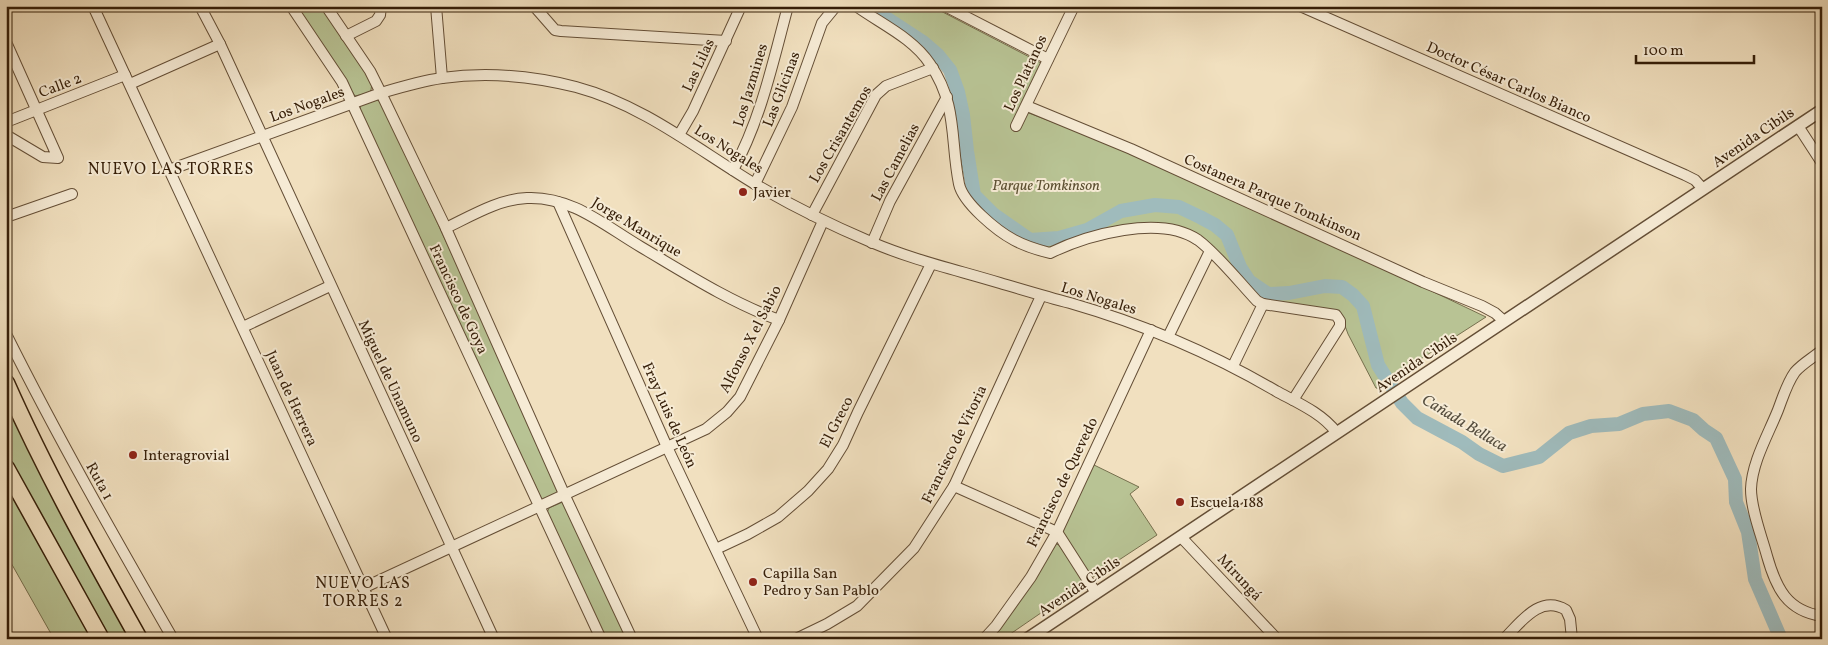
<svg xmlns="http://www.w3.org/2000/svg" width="1828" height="645" font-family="Vollkorn,serif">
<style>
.green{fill:#b8c394;stroke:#76704e}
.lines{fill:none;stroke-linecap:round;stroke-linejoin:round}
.river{stroke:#9fbbbc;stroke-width:14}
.minor-casing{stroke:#644e36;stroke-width:12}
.tertiary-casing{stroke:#644e36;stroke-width:14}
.trunk-casing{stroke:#351e08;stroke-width:19}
.minor{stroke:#f6ebd5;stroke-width:10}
.tertiary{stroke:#f6ebd5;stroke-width:11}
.trunk{stroke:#f1e0bf;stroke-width:16}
.poi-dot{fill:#8f2418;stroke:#f6ebd5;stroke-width:2}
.labels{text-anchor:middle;stroke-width:4;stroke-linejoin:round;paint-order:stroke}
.street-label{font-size:15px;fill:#351e08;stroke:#f6ebd5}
.park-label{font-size:15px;font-style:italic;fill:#5c5032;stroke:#f6ebd5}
.poi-label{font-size:15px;fill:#351e08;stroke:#f6ebd5;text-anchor:start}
.neighbourhood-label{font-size:16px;letter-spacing:1px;fill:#351e08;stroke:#f6ebd5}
.water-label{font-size:16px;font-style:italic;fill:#554d3e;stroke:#f6ebd5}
</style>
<rect width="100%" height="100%" fill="#f1e0bf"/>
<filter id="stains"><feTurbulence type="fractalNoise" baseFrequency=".004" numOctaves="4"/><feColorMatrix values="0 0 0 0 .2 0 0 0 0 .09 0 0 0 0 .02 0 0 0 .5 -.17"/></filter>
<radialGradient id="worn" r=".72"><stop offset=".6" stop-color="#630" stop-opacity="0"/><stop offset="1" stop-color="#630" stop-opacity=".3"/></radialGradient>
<g class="green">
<polygon points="296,6 322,6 372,83 371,90 368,93 355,96"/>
<polygon points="861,6 931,6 1041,63 1021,110 1144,157 1256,207 1486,317 1405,369 1384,389 1376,388 1348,334 1341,315 1267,301 1256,293 1207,242 1136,224 1117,226 1061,245 1045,248 1012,237 986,215 968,195 961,158 958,115 946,70 934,55"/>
<polygon points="377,100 381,102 561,488 561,492 542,500 361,113 360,106 362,105"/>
<polygon points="6,398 132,639 109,639 6,455"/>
<polygon points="1092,464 1139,487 1130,494 1157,535 1090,579 1061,535"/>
<polygon points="6,484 92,639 54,639 6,554"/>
<polygon points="565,501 631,639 606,639 547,513 549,508"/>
<polygon points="1056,544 1059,545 1084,582 1083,584 1003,639 988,639 1054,545"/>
</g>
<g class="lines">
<polyline class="river" points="868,6 923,42 938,55 950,70 958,92 963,115 967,151 974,195 993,214 1030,240 1059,238 1087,230 1121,211 1155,205 1179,207 1200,217 1215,225 1227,235 1240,267 1249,281 1268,294 1289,293 1325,286 1342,287 1353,295 1363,306 1378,365 1402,403 1417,418 1462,442 1479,454 1503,466 1539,457 1569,433 1591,426 1619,424 1643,414 1669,411 1693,420 1704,430 1716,438 1735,479 1736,502 1748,532 1755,579 1781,639"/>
<defs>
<g id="minor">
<polyline points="93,6 387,639"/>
<polyline points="200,6 220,44 494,639"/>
<polyline points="291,6 342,82 601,639"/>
<polyline points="326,6 370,71 381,93 444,224 565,496 632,639"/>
<polyline points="436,6 442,78"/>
<polyline points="534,6 555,30 561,31 726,41"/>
<path d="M856 6C881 24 913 38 930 64 958 105 950 140 959 184 963 203 997 231 1014 240 1025 246 1038 250 1050 253 1087 235 1160 214 1198 240 1217 254 1240 283 1257 301L1263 304 1336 315 1340 321V326L1293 400"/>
<polyline points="945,6 1048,59"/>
<polyline points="1300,6 1685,175 1695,180 1703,189"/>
<polyline points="346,36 376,21 380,15 381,6"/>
<polyline points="6,42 58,158 43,157 6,135"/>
<polyline points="130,84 220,44"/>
<polyline points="1027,106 1131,149 1423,282 1482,306 1495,313 1504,321"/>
<polyline points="6,122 125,75"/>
<polyline points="1016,126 1074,6"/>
<polyline points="1798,126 1822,163"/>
<polyline points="679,135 693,111 741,6"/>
<path d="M169 170 381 93C401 87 421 81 442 78 486 72 533 76 576 87 643 105 697 149 755 184 792 206 831 225 871 242 913 260 957 270 1000 283 1024 290 1047 297 1070 303 1143 324 1211 353 1276 391 1296 402 1322 413 1336 432"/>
<path d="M733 170C761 119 773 62 788 6"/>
<polyline points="755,184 792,107 822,23 836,6"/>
<polyline points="558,202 667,447 758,639"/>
<polyline points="812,215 876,95 886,86 933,68"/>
<polyline points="6,217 72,194"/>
<path d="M446 228C471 216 499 199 527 198 572 196 605 226 641 247 685 273 730 302 779 320"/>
<polyline points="872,243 890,201 947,97"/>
<polyline points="243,327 330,286"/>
<path d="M6 334C58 438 115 538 173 639"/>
<polyline points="1168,337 1210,251"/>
<path d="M1822 350C1813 358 1803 363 1795 372 1787 383 1783 397 1778 410 1768 435 1752 462 1751 489 1751 510 1762 537 1767 556 1776 588 1787 611 1822 616"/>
<polyline points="1233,366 1263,304"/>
<polyline points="954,486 1057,532 1096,593"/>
<polyline points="1181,537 1277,639"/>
<polyline points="716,549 748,534 778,517 808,491 828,469 843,445 858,412 931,264"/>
<polyline points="363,588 706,429 727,412 740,397 779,320 823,221"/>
<polyline points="796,639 827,624 857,606 914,548 954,486 1041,296"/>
<polyline points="984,639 996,626 1031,577 1057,532 1151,330"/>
<path d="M1504 639C1521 622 1540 594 1566 610L1570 619 1572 639"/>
</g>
<polyline id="tertiary" points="1027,639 1822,110"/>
<g id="trunk">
<path d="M6 383C45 471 92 555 139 639"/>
<polyline points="6,468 101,639"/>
</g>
</defs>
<use href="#minor" class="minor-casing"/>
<use href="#tertiary" class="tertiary-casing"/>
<use href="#trunk" class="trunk-casing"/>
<use href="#minor" class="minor"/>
<use href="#tertiary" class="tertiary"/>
<use href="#trunk" class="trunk"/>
</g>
<g class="poi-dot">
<circle cx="743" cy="192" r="5"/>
<circle cx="133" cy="455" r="5"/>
<circle cx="1180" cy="502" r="5"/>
<circle cx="753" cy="582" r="5"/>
</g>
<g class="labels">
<g class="street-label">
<text transform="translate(698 65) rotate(-65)" y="5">Las Lilas</text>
<text transform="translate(1025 73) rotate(-65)" y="5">Los Platanos</text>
<text transform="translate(1509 82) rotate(24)" y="5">Doctor César Carlos Bianco</text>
<text transform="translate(60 85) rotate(-21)" y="5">Calle 2</text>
<text transform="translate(750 85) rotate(-73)" y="5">Los Jazmines</text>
<text transform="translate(781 89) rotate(-69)" y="5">Las Glicinas</text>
<text transform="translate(307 104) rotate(-20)" y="5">Los Nogales</text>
<text transform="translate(840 134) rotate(-60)" y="5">Los Crisantemos</text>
<text transform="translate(1753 137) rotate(-34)" y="5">Avenida Cibils</text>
<text transform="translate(729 149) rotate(32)" y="5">Los Nogales</text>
<text transform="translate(895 162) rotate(-62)" y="5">Las Camelias</text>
<text transform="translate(1273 197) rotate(24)" y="5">Costanera Parque Tomkinson</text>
<text transform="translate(637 227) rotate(31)" y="5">Jorge Manrique</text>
<text transform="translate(1099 298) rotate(17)" y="5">Los Nogales</text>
<text transform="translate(459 299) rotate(65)" y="5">Francisco de Goya</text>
<text transform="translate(750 339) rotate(-63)" y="5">Alfonso X el Sabio</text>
<text transform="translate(1416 362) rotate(-34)" y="5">Avenida Cibils</text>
<text transform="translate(391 381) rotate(65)" y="5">Miguel de Unamuno</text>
<text transform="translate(292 398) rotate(65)" y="5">Juan de Herrera</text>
<text transform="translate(670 415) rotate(66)" y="5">Fray Luis de León</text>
<text transform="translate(836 422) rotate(-63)" y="5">El Greco</text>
<text transform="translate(954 444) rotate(-64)" y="5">Francisco de Vitoria</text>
<text transform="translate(100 481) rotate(61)" y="5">Ruta 1</text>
<text transform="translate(1062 482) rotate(-64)" y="5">Francisco de Quevedo</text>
<text transform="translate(1240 577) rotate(47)" y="5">Mirungá</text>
<text transform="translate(1079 586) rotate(-34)" y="5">Avenida Cibils</text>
</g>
<g class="park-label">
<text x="1046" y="190">Parque Tomkinson</text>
</g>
<g class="poi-label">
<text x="753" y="197">Javier</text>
<text x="143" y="460">Interagrovial</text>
<text x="1190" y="507">Escuela 188</text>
<text x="763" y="578">Capilla San<tspan x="763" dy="17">Pedro y San Pablo</tspan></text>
</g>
<g class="neighbourhood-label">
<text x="171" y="174">NUEVO LAS TORRES</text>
<text x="363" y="588">NUEVO LAS<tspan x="363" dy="18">TORRES 2</tspan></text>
</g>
<g class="water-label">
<text transform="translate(1465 422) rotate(31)" y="6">Cañada Bellaca</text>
</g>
</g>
<rect width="1828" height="645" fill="none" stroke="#f1e0bf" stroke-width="25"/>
<rect x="8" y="8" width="1813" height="630" fill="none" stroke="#351e08" stroke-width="2.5"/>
<rect x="12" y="12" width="1803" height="620" fill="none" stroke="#351e08"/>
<path d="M1636 55v8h118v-8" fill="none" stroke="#351e08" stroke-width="2.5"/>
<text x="1643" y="55" font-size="15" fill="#351e08" stroke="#f6ebd5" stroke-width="4" paint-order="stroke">100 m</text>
<rect width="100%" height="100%" filter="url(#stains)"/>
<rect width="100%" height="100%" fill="url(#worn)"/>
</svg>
